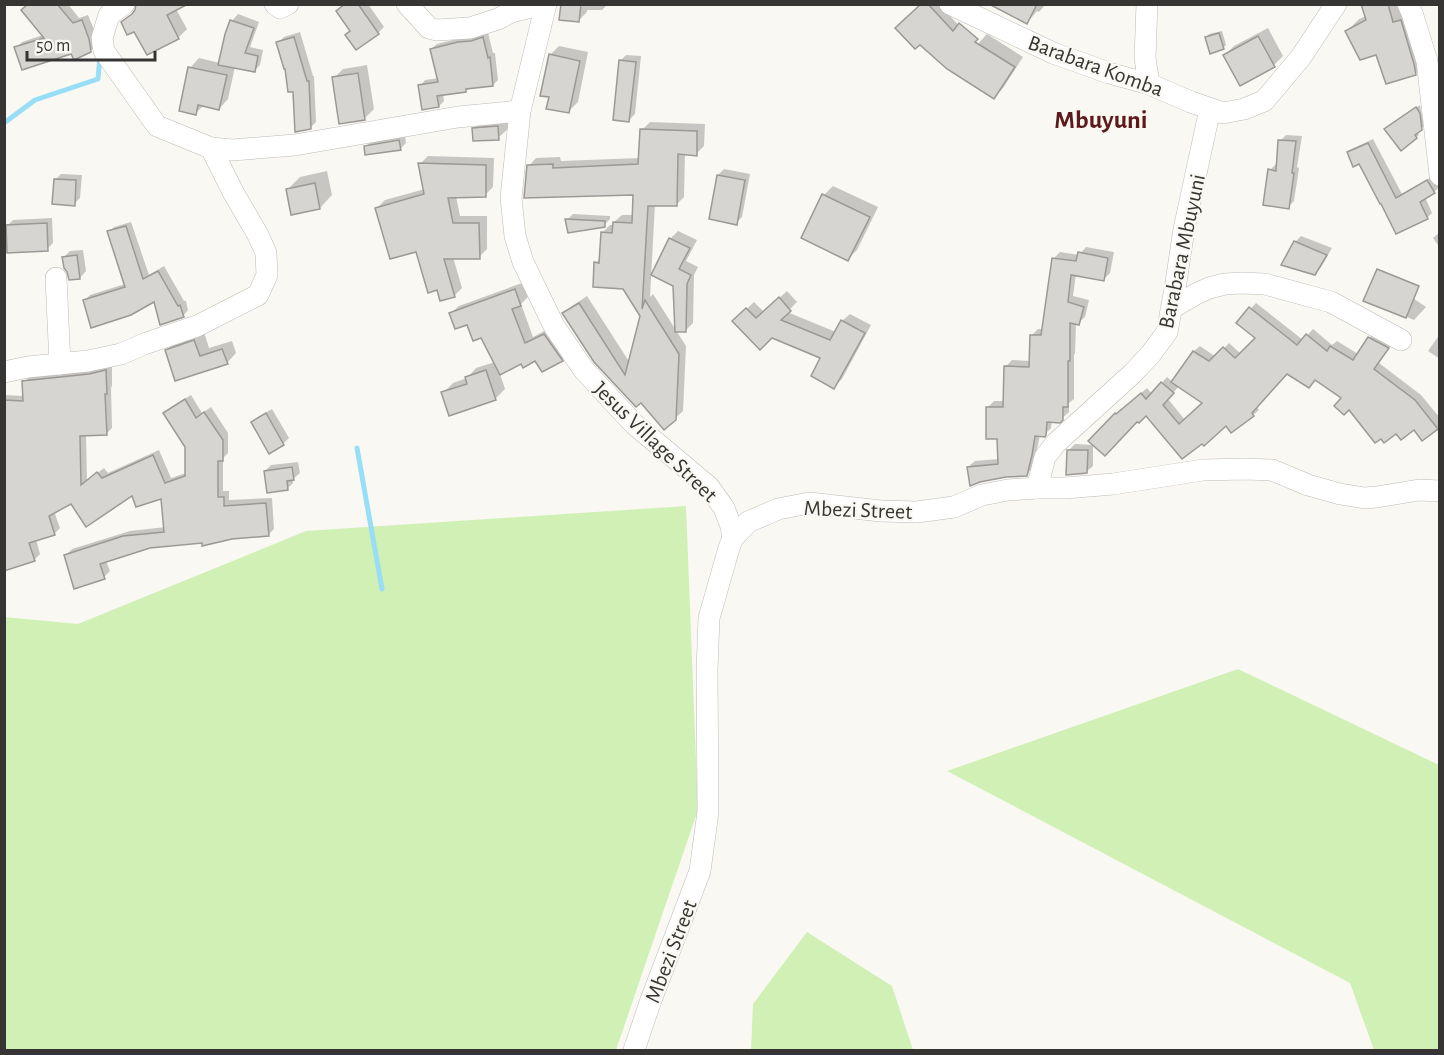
<svg xmlns="http://www.w3.org/2000/svg" width="1444" height="1055" font-family="'Alegreya Sans',sans-serif">
<style>
.green{fill:#d0f0b6}
.shadow{fill:#0003;fill-rule:evenodd}
.lines{fill:none;stroke-linecap:round;stroke-linejoin:round}
.stream{stroke:#98def7;stroke-width:5}
.building{fill:#d7d5d1;stroke:#9b9995;stroke-width:1.5}
.minor-casing{stroke:#bdbbb6;stroke-width:22}
.minor{stroke:#fff;stroke-width:21}
.labels{text-anchor:middle;stroke-width:4.5;stroke-linejoin:round;paint-order:stroke}
.street-label{font-size:22px;fill:#363533;stroke:#faf8f3}
.quarter-label{font-size:26px;font-weight:bold;fill:#5e1a1b;stroke:#faf8f3}
</style>
<rect width="100%" height="100%" fill="#faf8f3"/>
<g class="green">
<polygon points="686,506 698,810 616,1050 5,1050 4,617 78,624 306,531"/>
<polygon points="1238,669 1439,765 1439,1050 1374,1050 1350,983 947,771"/>
<polygon points="807,932 892,986 913,1050 751,1050 753,1004"/>
</g>
<g class="shadow">
<polygon points="29,4 68,4 79,18 88,15 95,32 97,45 90,51 72,52 16,48 22,42 43,35"/>
<polygon points="344,4 368,4 384,27 378,33 351,31 338,11"/>
<polygon points="563,4 608,4 602,10 587,10 587,12 578,21"/>
<polygon points="923,4 939,4 963,30 953,61"/>
<polygon points="998,4 1046,4 1039,12 1037,11 1027,23"/>
<polygon points="1362,4 1403,4 1427,62 1415,74 1377,53 1347,31 1359,19 1366,16"/>
<polygon points="137,9 176,9 187,29 178,38 135,30 123,22"/>
<polygon points="238,14 259,22 250,47 263,50 260,65 254,71 235,67 228,99 219,109 204,105 196,113 190,68 199,58 220,63 226,34 232,21"/>
<polygon points="1268,28 1283,56 1274,65 1225,55 1234,46"/>
<polygon points="1222,31 1226,45 1223,48 1207,37 1209,34"/>
<polygon points="300,32 313,76 314,76 316,122 310,128 295,90 278,43 284,37"/>
<polygon points="488,33 493,53 495,53 498,80 493,85 469,88 466,91 443,94 444,101 439,106 420,86 425,80 439,78 431,49 437,44 464,37"/>
<polygon points="987,34 1023,57 1003,88 994,97 961,76 978,44"/>
<polygon points="559,46 588,52 578,102 568,112 550,96 550,55"/>
<polygon points="626,55 641,56 635,114 629,120 620,61"/>
<polygon points="367,65 374,109 364,119 334,78 343,69"/>
<polygon points="1420,105 1424,126 1417,132 1419,135 1416,137 1389,127"/>
<polygon points="510,114 511,126 498,138 473,129 486,116"/>
<polygon points="650,122 705,124 704,146 696,154 685,153 684,197 676,205 655,204 650,297 653,294 686,346 683,411 665,428 564,313 572,306 587,296 630,363 642,316 624,288 596,263 601,257 602,233 610,225 614,225 614,222 622,215 634,215 635,193 529,166 536,158 560,157 561,161 640,158 642,130"/>
<polygon points="405,135 406,143 400,149 365,147 372,141"/>
<polygon points="1286,135 1302,136 1297,167 1299,168 1294,201 1288,207 1270,170 1276,164 1278,164 1280,141"/>
<polygon points="1373,139 1402,194 1433,176 1439,187 1434,192 1425,197 1432,213 1427,218 1397,232 1360,162 1349,153 1354,148"/>
<polygon points="428,156 494,158 493,187 485,195 456,196 460,216 487,216 487,249 479,257 453,257 462,288 454,296 438,288 417,250 377,208 385,200 425,189 420,164"/>
<polygon points="724,169 750,174 742,217 736,223 718,175"/>
<polygon points="327,171 332,195 320,208 287,190 300,177"/>
<polygon points="61,174 82,175 80,198 74,204 55,180"/>
<polygon points="833,186 878,207 857,250 848,259 824,195"/>
<polygon points="573,214 610,216 610,219 604,225 567,220"/>
<polygon points="52,218 53,243 47,249 7,226 13,220"/>
<polygon points="131,222 149,275 164,266 184,301 186,301 188,310 183,316 155,300 84,301 90,295 125,284 109,232 114,227"/>
<polygon points="678,231 697,240 686,261 698,267 694,275 693,323 685,331 670,239"/>
<polygon points="1440,232 1440,248 1433,238"/>
<polygon points="1301,236 1332,248 1321,267 1315,273 1295,242"/>
<polygon points="1086,247 1114,252 1110,273 1104,279 1076,274 1073,296 1089,300 1085,317 1078,323 1076,323 1075,353 1074,355 1074,399 1069,403 1069,412 1059,421 1052,421 1051,428 1044,435 1040,435 1033,468 1026,474 968,467 975,461 999,459 999,438 987,408 994,401 1005,401 1005,367 1012,360 1031,361 1031,336 1038,329 1044,329 1053,259 1060,252 1079,255"/>
<polygon points="83,250 86,271 80,278 64,257 70,251"/>
<polygon points="1381,276 1426,307 1414,320 1365,300"/>
<polygon points="522,283 528,297 521,304 533,337 552,327 569,353 562,360 535,359 521,362 500,374 505,389 496,398 450,414 443,393 453,383 467,378 476,368 495,362 482,337 468,323 451,313 459,306"/>
<polygon points="787,291 797,302 787,312 836,332 842,321 850,314 871,325 842,379 834,387 823,357 734,321 754,302 764,312"/>
<path d="M1256 303 1303 340 1313 329 1332 345 1337 341 1358 354 1369 338 1375 332 1393 342 1379 363 1421 395 1440 418V425L1437 428H1414L1396 431 1343 398 1316 379 1309 387 1287 373 1256 406 1259 410 1253 415 1226 424 1205 444 1147 414 1091 441 1122 408 1123 409 1147 388 1152 394 1167 377 1173 382 1194 351 1200 346 1216 357 1229 343 1241 354 1257 338 1238 323ZM1179 386 1204 403 1185 420 1168 399Z"/>
<polygon points="204,332 209,348 232,341 236,353 227,363 166,351 176,341"/>
<polygon points="1440,334 1440,359 1428,351"/>
<polygon points="112,365 112,386 111,388 112,428 106,434 86,435 87,481 104,468 108,473 159,450 171,478 186,473 186,447 165,413 171,407 191,395 202,413 211,407 228,433 228,453 223,458 223,491 229,491 229,500 272,498 274,529 268,535 150,547 106,561 110,571 104,577 66,555 72,549 130,531 166,527 163,497 133,494 71,502 54,511 60,528 54,534 36,539 40,554 34,560 4,535 4,395 24,396 24,382 30,376"/>
<polygon points="272,409 289,438 283,444 252,423 258,417"/>
<polygon points="1075,444 1093,445 1093,466 1086,472 1069,450"/>
<polygon points="298,462 300,473 293,479 293,483 287,489 265,471 271,465"/>
</g>
<g class="lines">
<g class="stream">
<polyline points="4,123 35,100 98,79 100,56"/>
<polyline points="357,448 382,589"/>
</g>
</g>
<g class="building">
<polygon points="28,4 57,4 73,23 82,20 89,39 91,52 74,60 71,54 22,70 14,47 44,38 21,10"/>
<polygon points="136,4 188,4 167,15 179,39 147,55 134,32 127,35 121,22 132,14 135,10"/>
<polygon points="345,4 358,4 379,34 356,50 345,35 350,31 336,11"/>
<polygon points="561,4 581,4 579,22 559,20"/>
<polygon points="921,4 928,4 953,31 959,23 978,39 975,42 1015,67 994,99 947,69 920,45 915,49 895,28"/>
<polygon points="989,4 1037,4 1027,24"/>
<polygon points="1361,4 1388,4 1393,22 1401,20 1414,64 1416,75 1386,84 1376,55 1360,60 1345,31 1366,20"/>
<polygon points="230,20 254,28 245,53 258,56 255,72 218,65 225,34"/>
<polygon points="1219,33 1224,49 1210,54 1205,37"/>
<polygon points="1258,36 1275,67 1240,86 1223,55"/>
<polygon points="294,37 307,81 309,81 311,129 295,132 293,92 288,92 285,69 284,69 276,42"/>
<polygon points="483,37 488,58 490,57 493,86 466,89 466,92 437,96 439,107 422,110 418,85 438,82 430,49 458,42 471,41"/>
<polygon points="549,54 580,61 569,113 546,109 549,97 540,96"/>
<polygon points="619,60 636,62 629,122 613,120"/>
<polygon points="188,67 227,75 219,110 198,105 196,115 179,111"/>
<polygon points="358,73 365,120 339,124 332,77"/>
<polygon points="1416,107 1420,113 1422,130 1415,135 1417,138 1401,151 1384,129"/>
<polygon points="498,126 499,140 473,141 472,128"/>
<polygon points="640,129 697,131 697,156 678,154 677,206 648,206 642,309 645,300 679,354 676,420 664,430 641,403 636,407 594,362 562,313 579,303 625,375 640,316 623,289 593,287 594,262 599,263 601,232 612,233 613,222 632,223 633,195 524,198 527,165 553,164 553,168 638,164"/>
<polygon points="399,140 401,150 365,155 364,146"/>
<polygon points="1278,140 1296,141 1292,173 1294,173 1289,209 1263,205 1268,169 1276,171"/>
<polygon points="1368,143 1396,198 1427,180 1435,193 1420,202 1428,219 1396,234 1381,204 1380,204 1359,164 1353,167 1347,152"/>
<polygon points="418,163 486,165 486,197 448,198 453,223 479,223 480,259 444,259 455,297 440,301 437,290 428,293 416,252 390,259 375,208 424,194"/>
<polygon points="717,175 745,180 737,225 709,219"/>
<polygon points="54,179 76,180 75,206 52,204"/>
<polygon points="315,183 320,209 291,215 286,189"/>
<polygon points="822,194 870,217 848,261 801,238"/>
<polygon points="565,219 605,221 605,227 568,233"/>
<polygon points="47,223 48,251 7,253 6,225"/>
<polygon points="126,226 143,279 158,271 178,306 180,305 184,317 160,325 154,302 131,315 91,328 83,300 125,287 107,231"/>
<polygon points="669,238 690,248 679,269 691,275 687,284 686,332 675,332 673,286 651,275"/>
<polygon points="1294,241 1327,255 1315,275 1281,265"/>
<polygon points="1078,252 1108,258 1104,281 1071,275 1068,302 1084,307 1079,325 1070,323 1070,361 1068,361 1068,407 1063,407 1063,420 1060,423 1047,422 1046,435 1045,437 1035,436 1032,455 1027,476 1006,477 980,482 970,486 967,467 998,464 997,439 986,439 986,407 1003,407 1004,366 1029,367 1030,335 1041,335 1052,258 1076,261"/>
<polygon points="77,255 80,279 69,280 67,272 64,268 62,257"/>
<polygon points="1377,269 1419,286 1406,318 1363,301"/>
<polygon points="515,289 521,306 512,309 525,343 544,334 563,361 542,372 535,361 523,368 521,364 500,375 481,338 473,341 467,325 455,329 449,313"/>
<polygon points="779,297 791,311 781,320 830,340 841,320 865,333 834,389 811,376 820,358 772,338 760,350 732,321 746,308 756,318"/>
<polygon points="1249,307 1297,345 1306,334 1327,351 1330,346 1353,360 1368,337 1389,348 1374,369 1415,400 1438,429 1422,441 1414,430 1401,440 1396,434 1384,443 1381,439 1375,443 1349,410 1344,415 1334,406 1341,398 1315,380 1309,388 1287,374 1252,413 1254,416 1231,433 1226,426 1204,446 1202,444 1182,459 1146,416 1139,423 1137,422 1105,456 1088,441 1115,413 1116,414 1141,393 1146,399 1161,382 1174,393 1163,405 1179,424 1202,403 1171,382 1193,351 1209,361 1223,347 1235,358 1255,338 1236,323"/>
<polygon points="194,340 200,356 222,349 228,364 175,381 165,350"/>
<polygon points="106,370 107,394 105,394 107,435 80,436 81,485 97,472 102,478 153,455 165,483 185,476 185,447 163,413 185,399 196,418 204,412 223,440 223,461 218,461 218,497 224,497 224,506 266,503 269,536 232,539 202,546 202,543 150,548 100,564 105,579 74,589 64,555 123,536 164,532 161,499 136,507 132,496 86,527 71,504 49,516 55,535 29,543 35,561 4,571 5,400 23,401 22,381 89,374"/>
<polygon points="486,370 496,400 449,416 441,392 467,384 465,377"/>
<polygon points="266,413 284,445 269,454 251,422"/>
<polygon points="1067,450 1088,450 1087,473 1066,475"/>
<polygon points="292,467 294,480 287,481 288,490 267,493 264,471"/>
</g>
<g class="lines">
<defs>
<g id="minor">
<polyline points="124,4 109,15 102,38 104,51 157,126 211,148 232,150 295,145 458,117 520,111"/>
<polyline points="275,4 280,8 288,4"/>
<polyline points="407,4 429,28 437,30 470,28 498,19 511,12 543,4"/>
<polyline points="546,4 520,111 511,198 515,236 523,262 554,326 584,370 634,424 709,487 724,508 731,526 733,538"/>
<polyline points="950,4 1053,53 1109,73 1149,84 1191,102 1223,113 1244,109 1264,101 1301,57 1336,4"/>
<polyline points="1147,4 1145,58 1149,84"/>
<polyline points="1408,4 1412,13 1427,61 1440,175"/>
<polyline points="56,278 60,364"/>
<polyline points="1172,308 1196,294 1209,288 1225,284 1242,283 1265,284 1331,302 1401,340"/>
<polyline points="4,372 28,367 88,361 121,354 144,344 197,326 258,295 267,275 266,253 258,235 233,192 211,148"/>
<polyline points="1037,488 1045,457 1056,443 1132,374 1150,355 1167,332 1175,289 1184,229 1210,109"/>
<polyline points="634,1050 651,1000 700,871 708,812 707,670 709,618 729,548 733,538 748,522 778,509 809,503 881,511 917,512 954,507 982,495 1008,490 1037,488 1065,488 1113,484 1203,470 1246,469 1272,470 1308,485 1340,494 1365,498 1377,497 1419,490 1440,491"/>
</g>
</defs>
<use href="#minor" class="minor-casing"/>
<use href="#minor" class="minor"/>
</g>
<g class="labels">
<g class="street-label">
<text transform="translate(1096 65) rotate(20)" y="8">Barabara Komba</text>
<text transform="translate(1181 251) rotate(-78)" y="8">Barabara Mbuyuni</text>
<text transform="translate(656 441) rotate(44)" y="8">Jesus Village Street</text>
<text transform="translate(858 509) rotate(2)" y="8">Mbezi Street</text>
<text transform="translate(670 951) rotate(-69)" y="8">Mbezi Street</text>
</g>
<g class="quarter-label">
<text x="1101" y="128">Mbuyuni</text>
</g>
</g>
<rect width="1444" height="1055" fill="none" stroke="#363533" stroke-width="12"/>
<path d="M27 51v9h128v-9" fill="none" stroke="#363533" stroke-width="3"/>
<text x="36" y="51" font-size="18" fill="#363533" stroke="#faf8f3" stroke-width="4.5" paint-order="stroke">50 m</text>
</svg>
